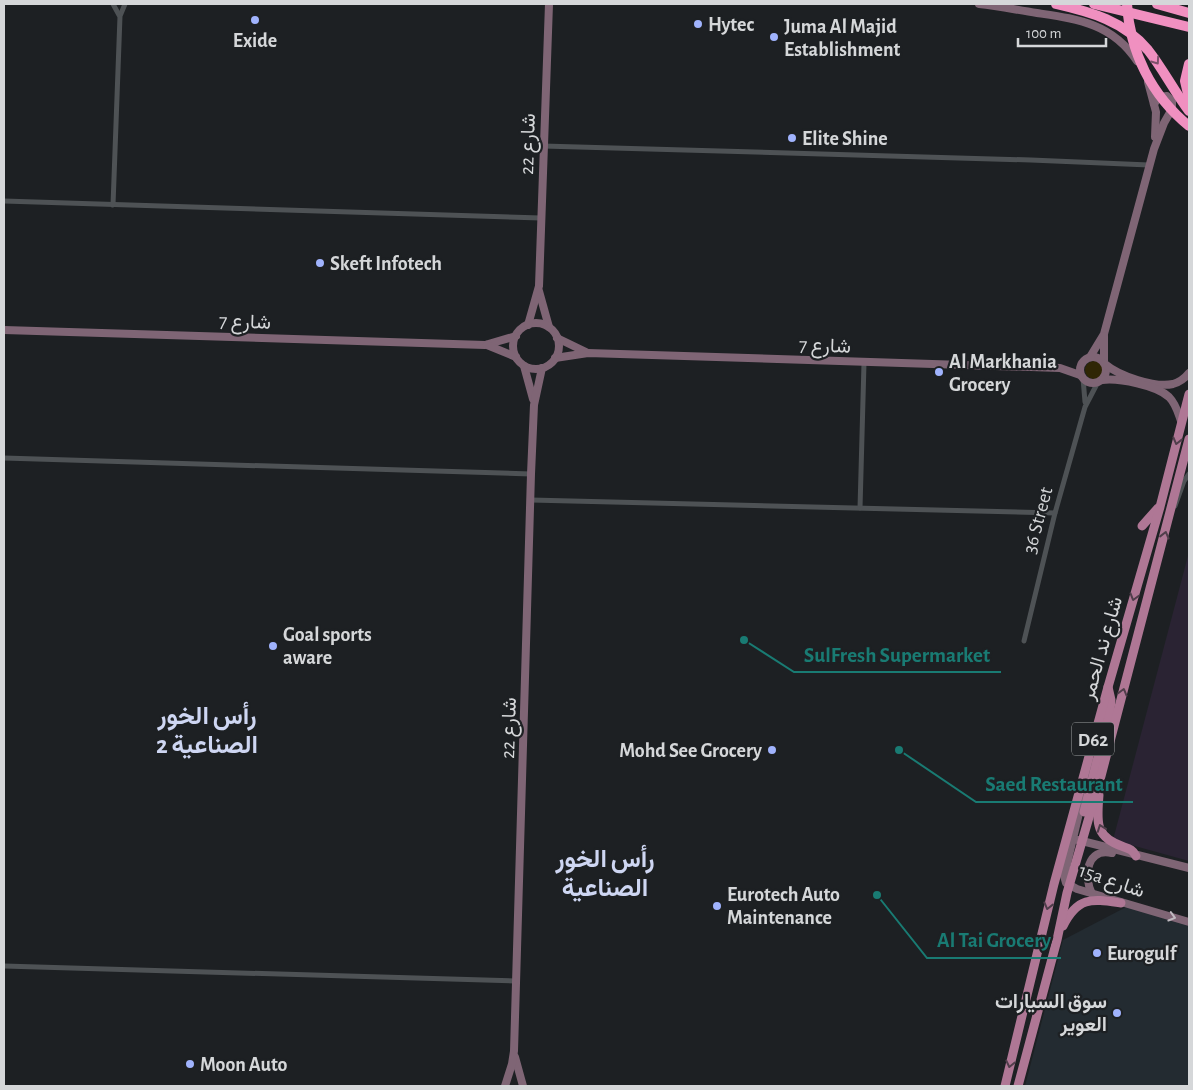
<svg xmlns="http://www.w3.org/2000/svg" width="1193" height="1090" font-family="'Alegreya Sans',Vazirmatn,sans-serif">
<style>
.built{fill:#232b31}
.industrial{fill:#2a2333}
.sand{fill:#2f2605}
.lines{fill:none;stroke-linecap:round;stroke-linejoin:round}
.street{stroke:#4e5255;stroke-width:5}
.secondary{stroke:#7f6575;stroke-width:8}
.primary{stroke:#af7795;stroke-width:9}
.highway{stroke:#f090c0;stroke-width:10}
.oneway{stroke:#7c526a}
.oneway2{stroke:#503e4b}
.oneway3{stroke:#c0bac0}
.poi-dot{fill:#a0b3fd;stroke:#1d2023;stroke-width:2}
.labels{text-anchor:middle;stroke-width:4.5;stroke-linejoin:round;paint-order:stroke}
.shield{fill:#1d2023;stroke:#9ea0a2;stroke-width:1}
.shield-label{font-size:19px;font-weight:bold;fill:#d5d7d9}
.poi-label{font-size:20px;font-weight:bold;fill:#d5d7d9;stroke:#1d2023;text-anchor:start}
.street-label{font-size:20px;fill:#d5d7d9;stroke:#1d2023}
.district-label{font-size:25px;font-weight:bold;fill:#ced6f2;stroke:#1d2023}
.leader{fill:none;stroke:#197b73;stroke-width:2}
.callout-dot{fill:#197b73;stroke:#1d2023;stroke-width:2}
.callout-label{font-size:21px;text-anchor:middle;font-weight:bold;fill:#197b73;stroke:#1d2023;stroke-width:4.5;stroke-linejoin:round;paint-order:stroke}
</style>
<rect width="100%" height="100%" fill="#1d2023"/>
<polygon class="built" points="1132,904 1189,919 1189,1086 1025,1086 1063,940"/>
<polygon class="industrial" points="1189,552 1189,861 1113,840"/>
<circle class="sand" cx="1094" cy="370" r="9"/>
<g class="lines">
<g class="street">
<polyline points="113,4 119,15"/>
<polyline points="543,146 1031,160 1149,165"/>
<polyline points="4,201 541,218"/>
<polyline points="113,205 120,16 125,4"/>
<polyline points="1083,378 1085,402"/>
<polyline points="4,458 531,474"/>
<polyline points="531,500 1055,513"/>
<polyline points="1175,506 1184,481 1189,474"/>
<polyline points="860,508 864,363"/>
<polyline points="1024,641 1055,513 1085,407 1098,382"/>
<polyline points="4,966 516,981"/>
</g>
<g class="secondary">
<path d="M979 4C999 6 1017 10 1037 13 1077 19 1112 23 1137 61"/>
<polyline points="1148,82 1156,112 1155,137"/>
<polyline points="539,291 549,327"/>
<circle cx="536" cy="346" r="23"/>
<polyline points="528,325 539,286 549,4"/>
<polyline points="4,330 485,345 516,336"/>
<polyline points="557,338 586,352"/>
<polyline points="487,345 516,357"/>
<circle cx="1093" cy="370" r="13"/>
<polyline points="1090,357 1104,334 1154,149 1164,123 1172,109 1172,101 1167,96 1159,97 1154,104"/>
<polyline points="555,358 588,353 1060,368 1080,375"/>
<polyline points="1104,361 1104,336"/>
<path d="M1105 364C1119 376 1155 388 1173 384 1180 382 1185 378 1189 373"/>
<polyline points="524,366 533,399"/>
<path d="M1102 380C1119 378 1156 385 1169 397 1176 404 1178 413 1181 421"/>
<polyline points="1091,763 1064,876 1066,883 1077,889 1189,922"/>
<polyline points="1078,840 1189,868"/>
<path d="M1092 894C1083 876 1087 847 1112 853"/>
<polyline points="515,1057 523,1086"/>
<polyline points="505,1086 512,1064 514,1051 531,474 534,405 542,368"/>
</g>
<g class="primary">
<polyline points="1142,526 1158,508"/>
<path d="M1099 795C1097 822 1094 837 1124 847 1130 849 1133 850 1136 856"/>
<polyline points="1084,812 1110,710 1111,700 1108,687"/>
<path d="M1063 926C1078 896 1092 899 1121 903"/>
<polyline points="1005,1086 1054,884 1108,687 1160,507 1189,394"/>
<polyline points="1018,1086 1057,940 1067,893 1101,776 1189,439"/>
</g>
<g class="highway">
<path d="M1056 4C1091 12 1124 21 1148 50 1163 69 1174 91 1189 111"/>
<polyline points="1094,4 1189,27"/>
<path d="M1127 4C1130 52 1151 95 1189 126"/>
<polyline points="1157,4 1189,13"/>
<polyline points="1189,64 1185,81 1189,98"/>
</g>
</g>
<defs><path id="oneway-chevron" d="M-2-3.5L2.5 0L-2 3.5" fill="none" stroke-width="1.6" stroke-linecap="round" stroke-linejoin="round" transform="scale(1.25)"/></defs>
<use class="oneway" href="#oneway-chevron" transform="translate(1156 61) rotate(55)"/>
<g class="oneway2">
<use href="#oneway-chevron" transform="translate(1177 441) rotate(104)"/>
<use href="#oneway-chevron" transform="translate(1165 535) rotate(-76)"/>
<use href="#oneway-chevron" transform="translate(1134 597) rotate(106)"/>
<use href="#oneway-chevron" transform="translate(1123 692) rotate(-75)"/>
<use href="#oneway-chevron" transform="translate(1101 828) rotate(-110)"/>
<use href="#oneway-chevron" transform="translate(1048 906) rotate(104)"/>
<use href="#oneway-chevron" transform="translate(1010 1064) rotate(103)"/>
</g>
<use class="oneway3" href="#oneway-chevron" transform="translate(1172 917) rotate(16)"/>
<g class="poi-dot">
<circle cx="255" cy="20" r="5"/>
<circle cx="698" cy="24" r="5"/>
<circle cx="774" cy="37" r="5"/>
<circle cx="792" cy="138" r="5"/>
<circle cx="320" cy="263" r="5"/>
<circle cx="939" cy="372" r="5"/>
<circle cx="273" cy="646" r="5"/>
<circle cx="772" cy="750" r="5"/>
<circle cx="717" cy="906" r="5"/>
<circle cx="1097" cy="953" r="5"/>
<circle cx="1117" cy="1013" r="5"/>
<circle cx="190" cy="1064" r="5"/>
</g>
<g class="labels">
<rect class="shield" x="1072" y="722.5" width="42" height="33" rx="4"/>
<g class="shield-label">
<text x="1093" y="746">D62</text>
</g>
<g class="poi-label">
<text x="708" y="31">Hytec</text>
<text x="784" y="33">Juma Al Majid<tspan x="784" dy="23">Establishment</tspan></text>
<text x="255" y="47" text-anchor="middle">Exide</text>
<text x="802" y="145">Elite Shine</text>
<text x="330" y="270">Skeft Infotech</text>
<text x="949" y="368">Al Markhania<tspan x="949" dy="23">Grocery</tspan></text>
<text x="283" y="641">Goal sports<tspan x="283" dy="23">aware</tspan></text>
<text x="762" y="757" text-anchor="end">Mohd See Grocery</text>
<text x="727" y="901">Eurotech Auto<tspan x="727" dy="23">Maintenance</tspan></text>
<text x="1107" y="960">Eurogulf</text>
<text x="1107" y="1008" text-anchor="end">سوق السيارات<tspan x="1107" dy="23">العوير</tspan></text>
<text x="200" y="1071">Moon Auto</text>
</g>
<g class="street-label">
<text transform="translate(527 144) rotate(-88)" y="7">شارع 22</text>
<text transform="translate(245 321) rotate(2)" y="7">شارع 7</text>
<text transform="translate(825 345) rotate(2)" y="7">شارع 7</text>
<text transform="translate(1037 520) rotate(-75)" y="7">36 Street</text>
<text transform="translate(1101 648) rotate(-74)" y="7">شارع ند الحمر</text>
<text transform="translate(508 728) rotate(-88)" y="7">شارع 22</text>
<text transform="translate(1112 880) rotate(19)" y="7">15a شارع</text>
</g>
<g class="district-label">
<text x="207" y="724">رأس الخور<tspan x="207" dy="29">الصناعية 2</tspan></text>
<text x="605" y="867">رأس الخور<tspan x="605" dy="29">الصناعية</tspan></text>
</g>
</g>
<path class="leader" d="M744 640L794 672H1001M899 750L976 802H1133M877 895L927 958H1061"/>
<g class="callout-dot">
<circle cx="744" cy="640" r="5"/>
<circle cx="899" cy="750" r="5"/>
<circle cx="877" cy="895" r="5"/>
</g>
<g class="callout-label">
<text x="897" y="662">SulFresh Supermarket</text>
<text x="1054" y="791">Saed Restaurant</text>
<text x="994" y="947">Al Tai Grocery</text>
</g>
<rect width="1193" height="1090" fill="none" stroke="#d5d7d9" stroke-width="10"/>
<path d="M1018 38v8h88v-8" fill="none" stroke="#d5d7d9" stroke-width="2.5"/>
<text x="1026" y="38" font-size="15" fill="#d5d7d9" stroke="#1d2023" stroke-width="4" paint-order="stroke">100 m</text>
</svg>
